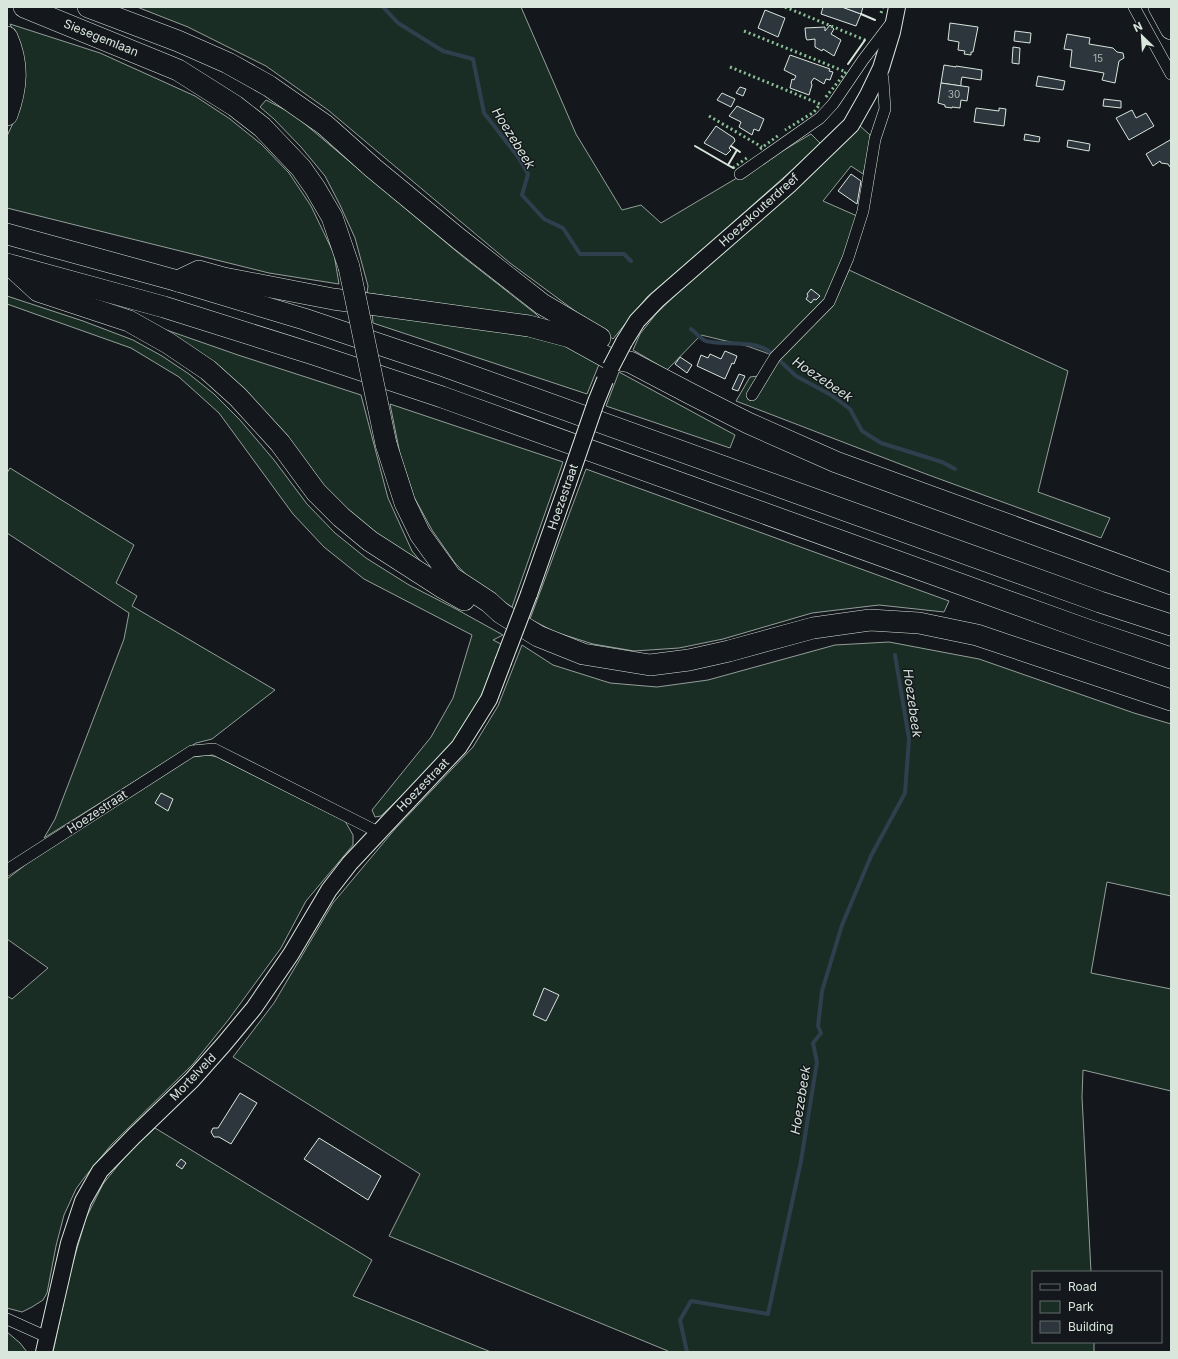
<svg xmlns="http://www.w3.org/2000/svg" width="1178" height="1359" font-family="Inter,sans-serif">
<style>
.green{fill:#1a2d24;stroke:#939e99}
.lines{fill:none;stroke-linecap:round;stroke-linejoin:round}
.stream{stroke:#2f3f4d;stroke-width:4}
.building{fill:#2c363c;stroke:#d8e6dc}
.street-casing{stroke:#d8e6dc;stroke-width:12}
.secondary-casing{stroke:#d8e6dc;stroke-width:18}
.highway-casing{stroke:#d8e6dc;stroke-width:22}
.street{stroke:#14181c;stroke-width:11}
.secondary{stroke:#14181c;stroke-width:16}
.highway{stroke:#14181c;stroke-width:21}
.secondary-bridge-casing{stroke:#d8e6dc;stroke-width:18;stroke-linecap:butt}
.highway-bridge-casing{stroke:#d8e6dc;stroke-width:22;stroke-linecap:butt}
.secondary-bridge{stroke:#14181c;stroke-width:16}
.highway-bridge{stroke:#14181c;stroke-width:21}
.hedge{stroke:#8ac095;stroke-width:3;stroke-dasharray:2 3;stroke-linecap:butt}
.wall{stroke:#d8e6dc;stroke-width:2}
.labels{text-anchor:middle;stroke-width:3;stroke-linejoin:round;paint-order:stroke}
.number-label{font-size:10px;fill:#adbab4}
.street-label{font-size:12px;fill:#d8e6dc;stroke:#14181c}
.water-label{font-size:13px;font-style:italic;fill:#d8e6dc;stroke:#14181c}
</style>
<rect width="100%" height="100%" fill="#14181c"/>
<g class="green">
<polygon points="137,7 521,7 576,134 622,210 641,205 661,223 811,134 821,144 718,236 647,297 613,339 510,263 328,110 266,66 188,27"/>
<polygon points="10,24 100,53 195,96 230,119 261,144 289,173 311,206 334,254 339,284 269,273 7,208 7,136 14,121 20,46"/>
<polygon points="266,100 293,114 462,256 536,314 540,318 367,293 368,286 355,238 340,205 325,176 301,147 274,119 260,107"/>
<polygon points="859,125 870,135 871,145 863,174 851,166 823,201 857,216 849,245 826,299 772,355 747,346 701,335 667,370 633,350 640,334 656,314 699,272"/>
<polygon points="849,270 1068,371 1038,492 1110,518 1101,538 926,474 736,401 750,377 767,375 773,366 834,303"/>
<path d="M7 296 83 321 133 340 162 356 189 374 214 394 240 420 274 460 307 504 335 533 366 558 409 585 456 609 503 635 493 640 501 644C491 672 481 702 464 727 442 760 409 788 381 816L375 817 372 810 431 737 453 698 472 635 364 579 324 547 293 514 219 413 179 377 131 348 7 304Z"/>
<polygon points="372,311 527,336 564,344 600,362 587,394 373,323"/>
<polygon points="155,326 238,355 361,395 388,498 412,551 427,569 367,532"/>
<polygon points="619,372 735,435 730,448 606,406"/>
<polygon points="390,404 563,462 512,607 472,581 455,563 432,530 414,497 400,454"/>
<polygon points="10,468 134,545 116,583 137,596 132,606 275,690 212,739 196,743 44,838 55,819 124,639 129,613 7,533 7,473"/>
<polygon points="586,469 949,601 944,612 879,605 812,613 723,639 679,648 634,651 593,644 555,632 530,619"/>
<polygon points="889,642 979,659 1134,713 1171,724 1171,896 1107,882 1091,973 1171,989 1171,1091 1083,1070 1082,1097 1091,1272 1033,1272 1033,1342 1094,1342 1094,1352 668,1352 668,1351 389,1236 420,1174 233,1057 274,1003 333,903 395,829 473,747 498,706 522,645 553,665 610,683 657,687 708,680 835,645"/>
<polygon points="209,755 217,757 345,821 353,835 353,845 306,901 281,948 229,1019 193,1064 111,1145 84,1178 76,1189 64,1215 56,1246 47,1293 43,1300 32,1307 22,1312 7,1308 7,996 12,999 48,968 7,939 7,879 46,849 192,757"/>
<polygon points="155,1128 372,1260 353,1296 491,1352 53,1352 69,1276 86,1218 103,1184 128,1153"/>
<polygon points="7,1332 20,1343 27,1352 7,1352"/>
</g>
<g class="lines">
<g class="stream">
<polyline points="383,7 398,23 443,51 473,59 484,113 519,158 528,174 522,195 544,219 563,228 580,254 624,254 631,261"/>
<path d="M691 329C696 333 701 339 706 341 725 346 756 339 771 353"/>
<polyline points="779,360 796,376 831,395 850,409 862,431 881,443 942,462 955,469"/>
<polyline points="687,1352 680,1320 691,1301 768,1314 801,1161 817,1062 813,1043 821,1033 818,1026 822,991 842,925 871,856 905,793 909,739 895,655"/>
</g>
</g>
<g class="building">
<polygon points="823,7 842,7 861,14 856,26 821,14"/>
<polygon points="842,7 863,7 861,14"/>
<polygon points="765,10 785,18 778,37 758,28"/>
<polygon points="950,23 978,27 973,52 971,52 971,55 964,54 965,51 958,50 959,42 948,40"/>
<polygon points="830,25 834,29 831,34 841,40 834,56 823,49 822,51 815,47 815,39 807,40 806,38 805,28 825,27 825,31"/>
<polygon points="1015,31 1031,33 1030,43 1014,41"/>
<polygon points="1067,34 1090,38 1089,44 1113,48 1117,52 1123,53 1124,58 1119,61 1115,83 1102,80 1104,73 1070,67 1072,50 1064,49"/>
<polygon points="1013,47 1020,48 1019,64 1012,63"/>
<polygon points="790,55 830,69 829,71 833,72 830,80 826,79 824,84 814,78 811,82 812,85 809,95 790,88 792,79 794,80 796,76 784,70"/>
<polygon points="944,65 956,67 956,66 982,70 981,80 962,77 961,82 961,86 941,83"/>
<polygon points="1038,76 1065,81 1063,90 1036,86"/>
<polygon points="941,83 969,87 967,101 961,100 960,108 952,107 952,108 945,107 945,105 938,103"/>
<polygon points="740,87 746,89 743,96 736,93"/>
<polygon points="722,93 735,99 731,107 717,100"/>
<polygon points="1104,99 1121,101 1121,108 1103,106"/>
<polygon points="737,106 764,119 759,131 754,129 752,135 739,127 741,122 729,116"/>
<polygon points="976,108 999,111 999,108 1006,109 1004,126 974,122"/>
<polygon points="1132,110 1136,118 1146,113 1154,126 1129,140 1116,118"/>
<polygon points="716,126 734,138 735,141 729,148 731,150 726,155 704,143"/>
<polygon points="1025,134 1040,137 1039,142 1024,140"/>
<polygon points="1068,140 1090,144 1089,151 1067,147"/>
<polygon points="1170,140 1171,143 1171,167 1170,167 1168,164 1161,163 1160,161 1153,166 1146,154"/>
<polygon points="851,174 861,181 857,204 838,191"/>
<polygon points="811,289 820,296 816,300 814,299 811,303 806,299 808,296 807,294"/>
<polygon points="725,351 737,356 734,364 732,363 725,379 697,366 701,355 708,358 710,354 721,359"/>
<polygon points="680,357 692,365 687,373 675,364"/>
<polygon points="739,374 745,376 738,391 732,389"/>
<polygon points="161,793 173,799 168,811 155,803"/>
<polygon points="544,988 559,995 546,1021 533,1015"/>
<polygon points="240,1093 257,1103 231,1144 219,1137 214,1137 211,1132 213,1128 218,1128"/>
<polygon points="319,1138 381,1176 368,1200 304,1159"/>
<polygon points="181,1159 186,1163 182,1169 176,1165"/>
</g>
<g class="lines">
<defs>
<g id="street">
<polyline points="1134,7 1171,74"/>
<polyline points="740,174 820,118 833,104 863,60 892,22"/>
<polyline points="752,395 775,357 829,302 848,258 863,211 875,139 885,109 883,80 881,68"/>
<polyline points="7,870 192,751 214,749 378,832"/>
<polyline points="7,1319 47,1337"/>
</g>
<g id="secondary">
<polyline points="624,342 637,321 657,300 789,185 851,125 868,95 881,68 892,32 897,7"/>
<polyline points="529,594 568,483"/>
<polyline points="44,1352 69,1243 83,1201 100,1171 134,1136 192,1080 224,1044 254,1008 291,954 329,890 350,863 459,747 489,699 503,662"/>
</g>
<g id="highway">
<polyline points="24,7 178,70 235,106 262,127 301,168 315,188 332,217 349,267"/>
<polyline points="88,7 178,41 228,63 269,86 325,125 373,168 459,239 542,304 600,338"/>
<polyline points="1159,7 1171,29"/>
<path d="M7 37C19 64 17 88 7 115"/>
<polyline points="7,234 178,281 304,319 444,366 1100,602 1171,625"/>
<polyline points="7,264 164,307 313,354 442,397 1085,629 1171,658"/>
<polyline points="13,268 38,291 129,321 168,343 208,370 238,397 280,443 316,492 341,517 370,541 443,588 464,600"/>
<polyline points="178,281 199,271 224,278 333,299 529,326 570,337 608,358 630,362 691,394 748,423 836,462 1171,584"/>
<polyline points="386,444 405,503 420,534 451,577 489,602 501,613 538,636 583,654 650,665 689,660 729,651 813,628 870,620 919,623 977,635 1171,700"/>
</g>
</defs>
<use href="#street" class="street-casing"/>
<use href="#secondary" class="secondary-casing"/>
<use href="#highway" class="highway-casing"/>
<use href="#street" class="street"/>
<use href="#secondary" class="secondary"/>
<use href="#highway" class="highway"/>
<defs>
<g id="secondary-bridge">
<polyline points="611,367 624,342"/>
<polyline points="568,483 596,402 605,380"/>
<polyline points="503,662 529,594"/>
</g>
<polyline id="highway-bridge" points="349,267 386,444"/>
</defs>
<use href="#secondary-bridge" class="secondary-bridge-casing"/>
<use href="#highway-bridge" class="highway-bridge-casing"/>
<use href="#secondary-bridge" class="secondary-bridge"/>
<use href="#highway-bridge" class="highway-bridge"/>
<g class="hedge">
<polyline points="785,7 865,40"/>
<polyline points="881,13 883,7"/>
<polyline points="744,31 846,72 825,98"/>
<polyline points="730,67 820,104 814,112 785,130"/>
<polyline points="709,116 762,147"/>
<polyline points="760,149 779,135"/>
<polyline points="733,168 748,157"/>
</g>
<g class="wall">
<polyline points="861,14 875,20"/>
<polyline points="848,64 865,40"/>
<polyline points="695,146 733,168"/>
<polyline points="731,146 740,152"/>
<polyline points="728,165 737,150"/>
</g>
</g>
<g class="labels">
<g class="number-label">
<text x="1098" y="62">15</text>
<text x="954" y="98">30</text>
</g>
<g class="street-label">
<text transform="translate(101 38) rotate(22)" y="4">Siesegemlaan</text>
<text transform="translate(759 210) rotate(-42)" y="4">Hoezekouterdreef</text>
<text transform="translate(563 497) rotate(-71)" y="4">Hoezestraat</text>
<text transform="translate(423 785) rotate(-46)" y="4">Hoezestraat</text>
<text transform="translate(97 812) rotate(-33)" y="4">Hoezestraat</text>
<text transform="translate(193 1077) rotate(-46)" y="4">Mortelveld</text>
</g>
<g class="water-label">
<text transform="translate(514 138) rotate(58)" y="5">Hoezebeek</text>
<text transform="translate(823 379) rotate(34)" y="5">Hoezebeek</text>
<text transform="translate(913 703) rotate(82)" y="5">Hoezebeek</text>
<text transform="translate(800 1100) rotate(-81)" y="5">Hoezebeek</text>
</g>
</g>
<rect width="1178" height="1359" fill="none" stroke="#d8e6dc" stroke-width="16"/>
<rect x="1032" y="1271" width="130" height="72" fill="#14181c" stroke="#626a69"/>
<rect x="1040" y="1284" width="20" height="6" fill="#14181c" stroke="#626a69"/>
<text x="1068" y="1291" font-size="12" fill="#d8e6dc">Road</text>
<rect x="1040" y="1301" width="20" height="12" fill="#1a2d24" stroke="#626a69"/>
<text x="1068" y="1311" font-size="12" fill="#d8e6dc">Park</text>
<rect x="1040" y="1321" width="20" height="12" fill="#2c363c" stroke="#626a69"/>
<text x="1068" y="1331" font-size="12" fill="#d8e6dc">Building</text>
<g transform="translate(1142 36) rotate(335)" stroke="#14181c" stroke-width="3" paint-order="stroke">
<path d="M0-3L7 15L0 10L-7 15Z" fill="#d8e6dc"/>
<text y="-6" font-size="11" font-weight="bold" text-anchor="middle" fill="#d8e6dc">N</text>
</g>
</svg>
